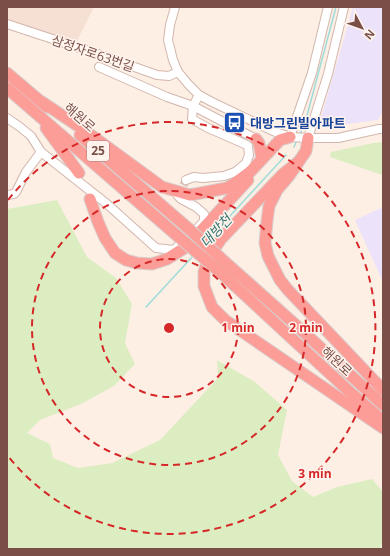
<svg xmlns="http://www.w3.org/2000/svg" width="390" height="556" font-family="'Open Sans','Noto Sans KR',sans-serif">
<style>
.residential{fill:#f6dfd3}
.education{fill:#ece2fa}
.green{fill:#dcedc2}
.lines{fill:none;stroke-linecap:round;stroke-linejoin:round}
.stream{stroke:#9ddcd9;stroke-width:1.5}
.minor-tunnel{stroke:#ddc7be;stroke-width:8;stroke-dasharray:8 4;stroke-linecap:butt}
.minor-casing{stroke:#d3b6ad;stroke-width:10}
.highway-casing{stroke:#d9cecc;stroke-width:13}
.minor{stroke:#fff;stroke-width:8}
.highway{stroke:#fc9d98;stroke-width:11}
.highway-bridge-casing{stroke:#d9cecc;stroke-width:13;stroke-linecap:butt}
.highway-bridge{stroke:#fc9d98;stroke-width:11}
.ring{fill:none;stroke:#d62828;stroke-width:2;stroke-dasharray:7 5}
.labels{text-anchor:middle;stroke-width:3;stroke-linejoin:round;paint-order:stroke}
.shield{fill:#fff4ed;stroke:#a1807a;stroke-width:1}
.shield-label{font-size:12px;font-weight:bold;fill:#794f48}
.street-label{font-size:13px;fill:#794f48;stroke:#fff4ed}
.transit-label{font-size:13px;font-weight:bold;fill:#164399;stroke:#fff4ed;text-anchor:start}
.water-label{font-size:14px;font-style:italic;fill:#387875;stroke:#fff4ed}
.centre{fill:#d62828;stroke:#fff4ed;stroke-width:2}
.ring-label{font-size:12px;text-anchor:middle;font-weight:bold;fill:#d62828;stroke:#fff4ed;stroke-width:3;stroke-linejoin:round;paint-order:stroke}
</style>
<rect width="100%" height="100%" fill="#feefe5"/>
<polygon class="residential" points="7,7 94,7 76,43 27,27 7,19"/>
<g class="education">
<polygon points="353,7 383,7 383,111 378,120 318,128"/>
<polygon points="383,207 383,282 355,220"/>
</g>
<g class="green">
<polygon points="383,142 383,172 382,175 330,157 331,152 373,143"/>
<polygon points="57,200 87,257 116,278 132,304 125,343 135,364 114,386 81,404 40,420 27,433 50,444 53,458 78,468 112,463 160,440 218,378 217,360 255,382 287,410 278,455 292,481 313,497 337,487 372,479 383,492 383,540 380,549 7,549 7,209"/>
</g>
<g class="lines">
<g class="stream">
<polyline points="300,134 305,123 336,7"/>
<polyline points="294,147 297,140"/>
<polyline points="207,241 286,155"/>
<polyline points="146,307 194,255"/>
</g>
<polyline class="minor-tunnel" points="178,196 186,180"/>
<defs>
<g id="minor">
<polyline points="175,7 170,25 168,40 173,60 178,72 189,85 199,95 212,102 273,131 290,137 308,138 338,138 379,129 383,129"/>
<polyline points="7,24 98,54 157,75 169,76 178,72"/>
<polyline points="99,67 167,97 193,106 256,139"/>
<polyline points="7,118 20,127 31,136 41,152 26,172 16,192 14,194 7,195"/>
<polyline points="290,137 312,73 328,7"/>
<polyline points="308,138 328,74 344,7"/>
<polyline points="41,152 107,204 156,248 174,250 179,245"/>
<polyline points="186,180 194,177 203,178 224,176 235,172 246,163 249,155 248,146 247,145 208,128 192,119 193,106 199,95"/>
<polyline points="178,196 181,199 196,207 204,214 204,221 197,229"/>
</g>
<g id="highway">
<polyline points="7,73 47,107"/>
<polyline points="7,88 181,239"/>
<polyline points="42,102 84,130 162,187 190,195 227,188 235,183 250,172 280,140 290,137"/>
<polyline points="46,128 79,173"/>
<polyline points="80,135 189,229"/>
<polyline points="308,138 306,151 289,176 277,190 269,206 267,221 265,243 268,256 280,280 288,290 383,390"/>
<polyline points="256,139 259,143 262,159"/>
<polyline points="298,162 283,174 221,239 209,257 204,272 204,286 212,307 225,320 383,428"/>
<polyline points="90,199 98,222 105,238 115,253 126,260 137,263 152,264 167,259 186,247 248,180"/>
<polyline points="225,262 297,326 383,405"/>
<polyline points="220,272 352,394 382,420"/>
</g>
</defs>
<use href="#minor" class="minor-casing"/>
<use href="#highway" class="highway-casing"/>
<use href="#minor" class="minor"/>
<use href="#highway" class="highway"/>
<defs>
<g id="highway-bridge">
<polyline points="189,229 225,262"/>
<polyline points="181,239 220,272"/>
</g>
</defs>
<use href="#highway-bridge" class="highway-bridge-casing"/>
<use href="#highway-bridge" class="highway-bridge"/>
</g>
<g class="ring">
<circle cx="169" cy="328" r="69"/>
<circle cx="169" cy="328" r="137"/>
<path d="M8 200A206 206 0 1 1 8 456"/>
</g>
<defs>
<symbol id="bus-square" viewBox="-11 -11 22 22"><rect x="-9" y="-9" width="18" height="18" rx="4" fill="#1a4fb4" stroke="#fff4ed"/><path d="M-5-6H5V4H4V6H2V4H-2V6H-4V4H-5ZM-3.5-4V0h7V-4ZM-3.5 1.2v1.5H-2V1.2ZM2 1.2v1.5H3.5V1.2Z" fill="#fff"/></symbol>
</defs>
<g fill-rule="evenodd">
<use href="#bus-square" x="222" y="110" width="25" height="25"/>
</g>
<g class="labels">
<rect class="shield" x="87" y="141" width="22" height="20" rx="3"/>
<g class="shield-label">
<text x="98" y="155">25</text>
</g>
<g class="street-label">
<text transform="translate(93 53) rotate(19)" y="5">삼정자로63번길</text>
<text transform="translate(80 117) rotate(41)" y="5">해원로</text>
<text transform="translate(337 361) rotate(43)" y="5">해원로</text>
</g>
<g class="transit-label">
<text x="250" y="128">대방그린빌아파트</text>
</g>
<g class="water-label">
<text transform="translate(216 231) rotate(-47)" y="5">대방천</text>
</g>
</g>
<circle cx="169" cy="328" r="6" class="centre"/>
<g class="ring-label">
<text x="238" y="332">1 min</text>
<text x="306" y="332">2 min</text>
<text x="315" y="478">3 min</text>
</g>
<rect width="390" height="556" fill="none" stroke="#794f48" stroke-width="16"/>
<g transform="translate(362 28) rotate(131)" stroke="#fff4ed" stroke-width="3" paint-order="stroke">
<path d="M0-3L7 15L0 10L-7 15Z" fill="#794f48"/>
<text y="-6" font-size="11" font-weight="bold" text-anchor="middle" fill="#794f48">N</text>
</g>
</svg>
